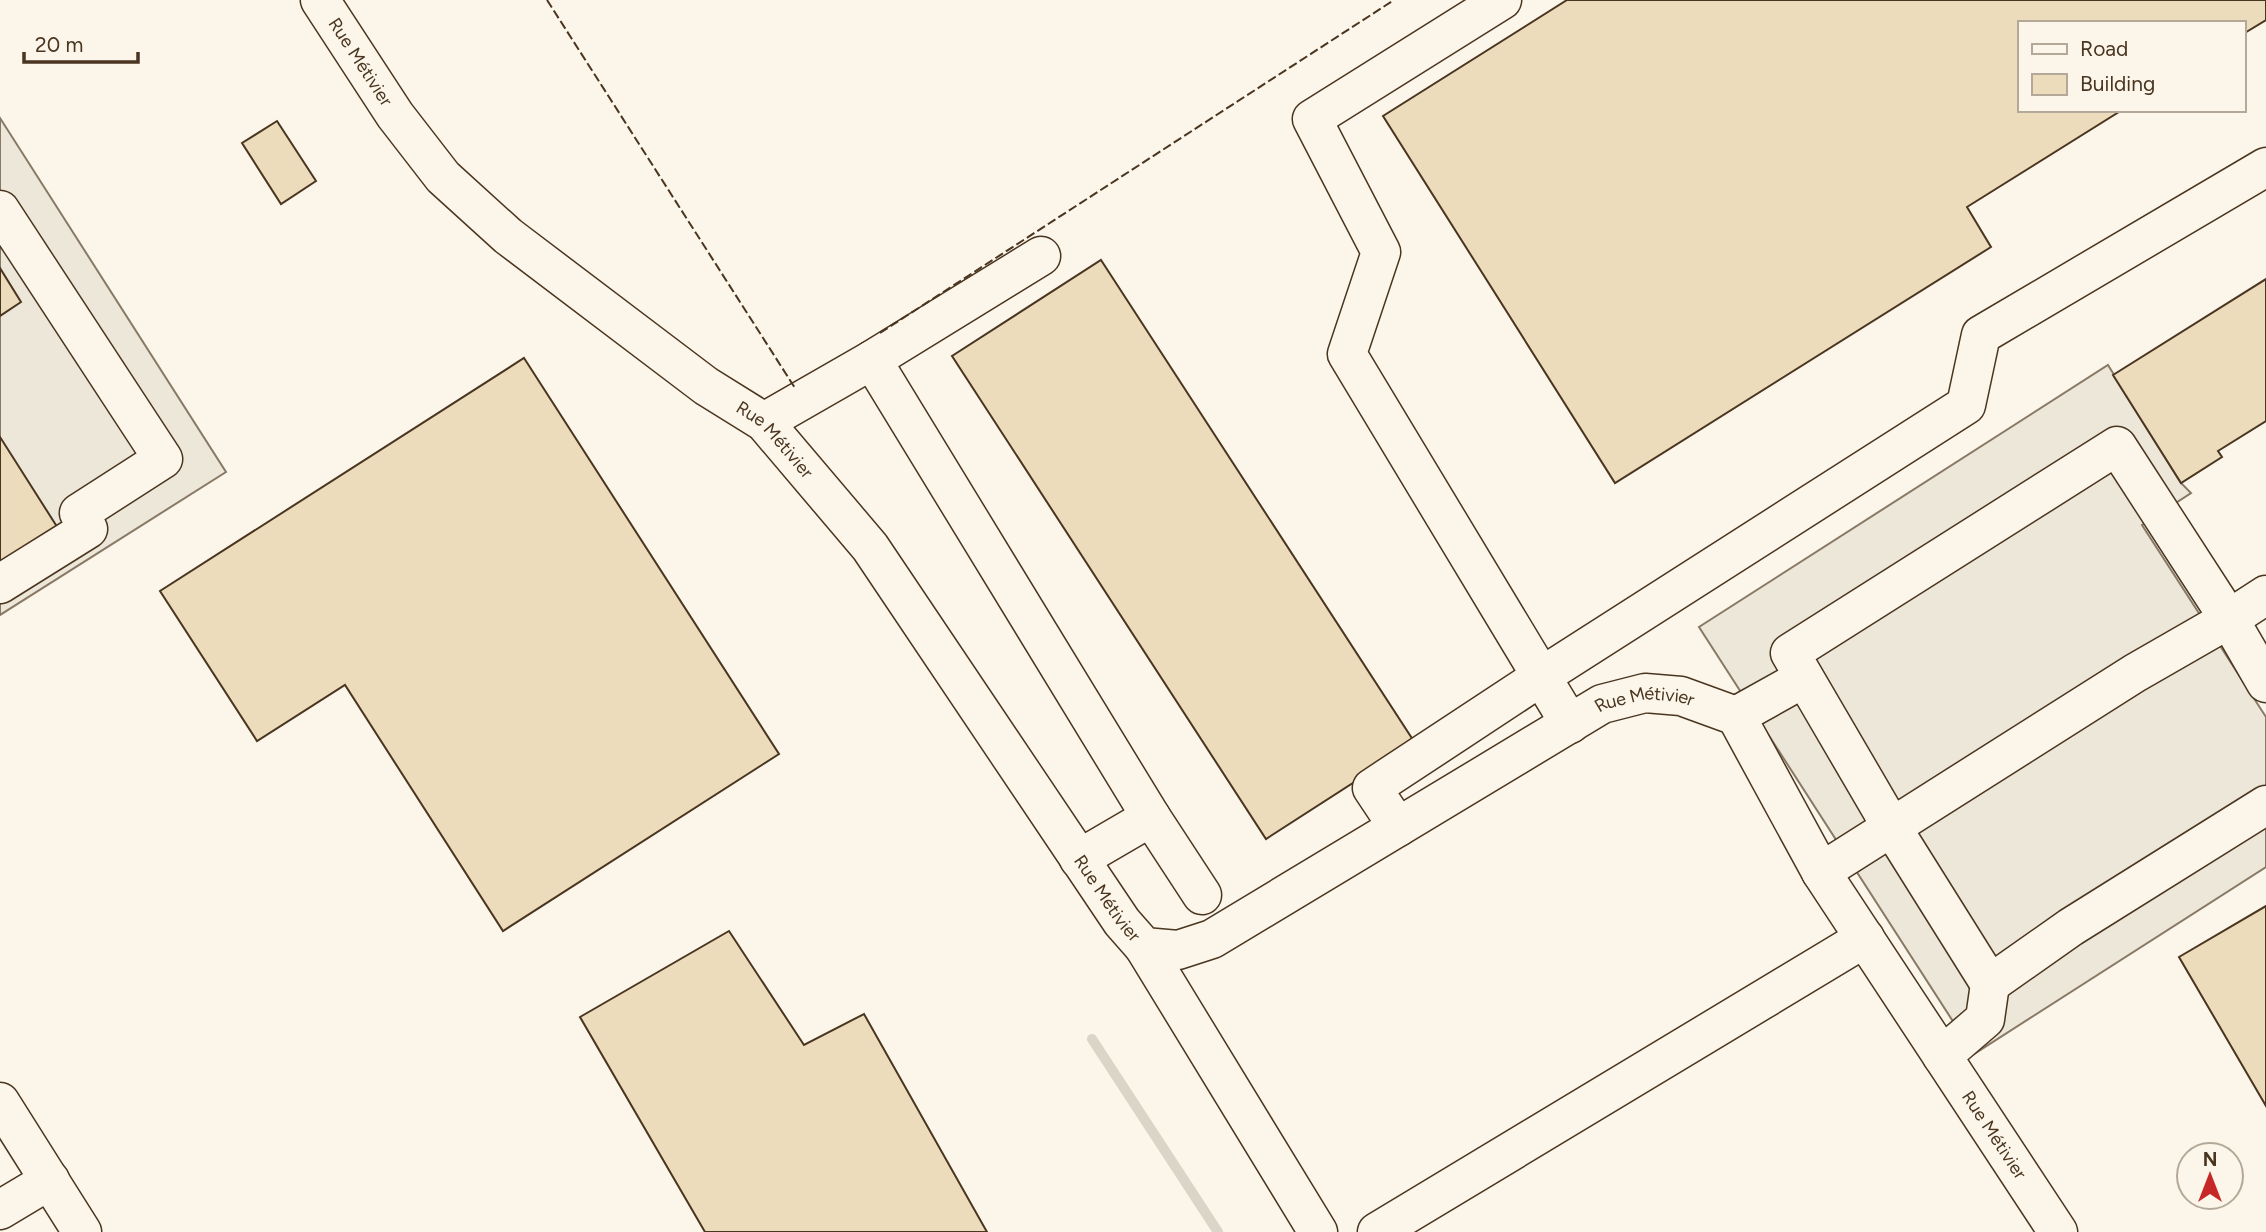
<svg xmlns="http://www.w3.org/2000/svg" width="2266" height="1232" font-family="Figtree,sans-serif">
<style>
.parking{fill:#ede7d9;stroke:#887966;stroke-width:2}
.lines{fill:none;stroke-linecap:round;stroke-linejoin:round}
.stream{stroke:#dcd4c6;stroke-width:10}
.building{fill:#ecdcbc;stroke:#4a3520;stroke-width:2}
.minor-casing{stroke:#4a3520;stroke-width:41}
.minor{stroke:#fbf6e9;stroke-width:38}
.fence{stroke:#4a3520;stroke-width:2;stroke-dasharray:9 3.5;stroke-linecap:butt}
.labels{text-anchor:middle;stroke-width:5;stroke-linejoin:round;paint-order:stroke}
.street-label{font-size:18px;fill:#4a3520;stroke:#fbf6e9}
</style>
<rect width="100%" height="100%" fill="#fbf6e9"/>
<g class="parking">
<polygon points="0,118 226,472 0,615"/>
<polygon points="2108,365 2181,483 2191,493 2142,525 2266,717 2266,867 1974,1054 1699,627"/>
</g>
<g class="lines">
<polyline class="stream" points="1092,1039 1218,1232"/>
</g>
<g class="building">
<polygon points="1567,0 2266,0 2266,20 2243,34 2243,23 2019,23 2019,110 2122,110 1967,207 1991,247 1615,483 1383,116"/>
<polygon points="277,121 316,181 281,204 242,143"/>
<polygon points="1101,260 1415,743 1266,839 952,356"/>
<polygon points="0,268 21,302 0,316"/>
<polygon points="2266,279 2266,421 2218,451 2222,457 2181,483 2113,375"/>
<polygon points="524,358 779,754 503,931 345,685 257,741 160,591"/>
<polygon points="0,437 61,533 0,571"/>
<polygon points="2266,906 2266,1106 2179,957"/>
<polygon points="729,931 804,1045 864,1014 987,1232 705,1232 580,1017"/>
</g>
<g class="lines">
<defs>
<g id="minor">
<path id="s1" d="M320 0 395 115 443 177 508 236 706 386 764 422 870 547 1122 922 1144 947 1178 950 1212 939 1602 704 1645 693 1681 696 1736 716 1821 872 2058 1232"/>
<polyline points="1502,0 1312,119 1381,252 1347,354 1570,724"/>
<polyline points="0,210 163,459 79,513 88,529 0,584"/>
<polyline points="872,360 1041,256"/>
<polyline points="764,422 872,360 1151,817"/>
<polyline points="2266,683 2229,619 2117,446 1790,653 1891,826 1990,984 2071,927 2266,805"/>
<polyline points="1736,716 1804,678"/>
<polyline points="1398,827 1372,788 1542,676 1966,405 1981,335 2266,167"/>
<polyline points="1079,859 1151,817 1202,895"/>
<polyline points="1821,872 2135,673 2229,619 2266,595"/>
<polyline points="1144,947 1318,1232"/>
<polyline points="1942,1056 1985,1019 1990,984"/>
<polyline points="0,1102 82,1232"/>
<polyline points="0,1210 50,1180"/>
<polyline points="1377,1232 1865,938"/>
</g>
</defs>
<use href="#minor" class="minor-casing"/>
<use href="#minor" class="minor"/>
<g class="fence">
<polyline points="547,0 795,388"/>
<polyline points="880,333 1394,0"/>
</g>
</g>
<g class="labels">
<g class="street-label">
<text dy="6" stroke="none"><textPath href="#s1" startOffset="74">Rue Métivier</textPath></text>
<text dy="6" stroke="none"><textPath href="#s1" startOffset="640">Rue Métivier</textPath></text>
<text dy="6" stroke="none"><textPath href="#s1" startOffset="1838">Rue Métivier</textPath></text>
<text dy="6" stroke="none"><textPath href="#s1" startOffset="1208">Rue Métivier</textPath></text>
<text dy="6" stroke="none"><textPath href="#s1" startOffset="2426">Rue Métivier</textPath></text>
</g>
</g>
<rect x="2018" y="21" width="228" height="91" fill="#fbf6e9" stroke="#b4a999" stroke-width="2"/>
<rect x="2032" y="44" width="35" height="10" fill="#fbf6e9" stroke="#b4a999" stroke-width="2"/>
<text x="2080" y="56" font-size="21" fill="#4a3520">Road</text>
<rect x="2032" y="74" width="35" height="21" fill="#ecdcbc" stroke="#b4a999" stroke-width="2"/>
<text x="2080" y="91" font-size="21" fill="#4a3520">Building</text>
<g transform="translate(2210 1176)"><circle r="33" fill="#fbf6e9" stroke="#b4a999" stroke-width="2"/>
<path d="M0-5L12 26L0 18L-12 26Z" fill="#c62828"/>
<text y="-10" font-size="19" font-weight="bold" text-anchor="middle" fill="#4a3520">N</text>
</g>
<path d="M24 52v10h114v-10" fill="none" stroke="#4a3520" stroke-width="3.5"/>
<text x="35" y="52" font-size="21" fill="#4a3520" stroke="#fbf6e9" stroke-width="5" paint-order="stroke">20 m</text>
</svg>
